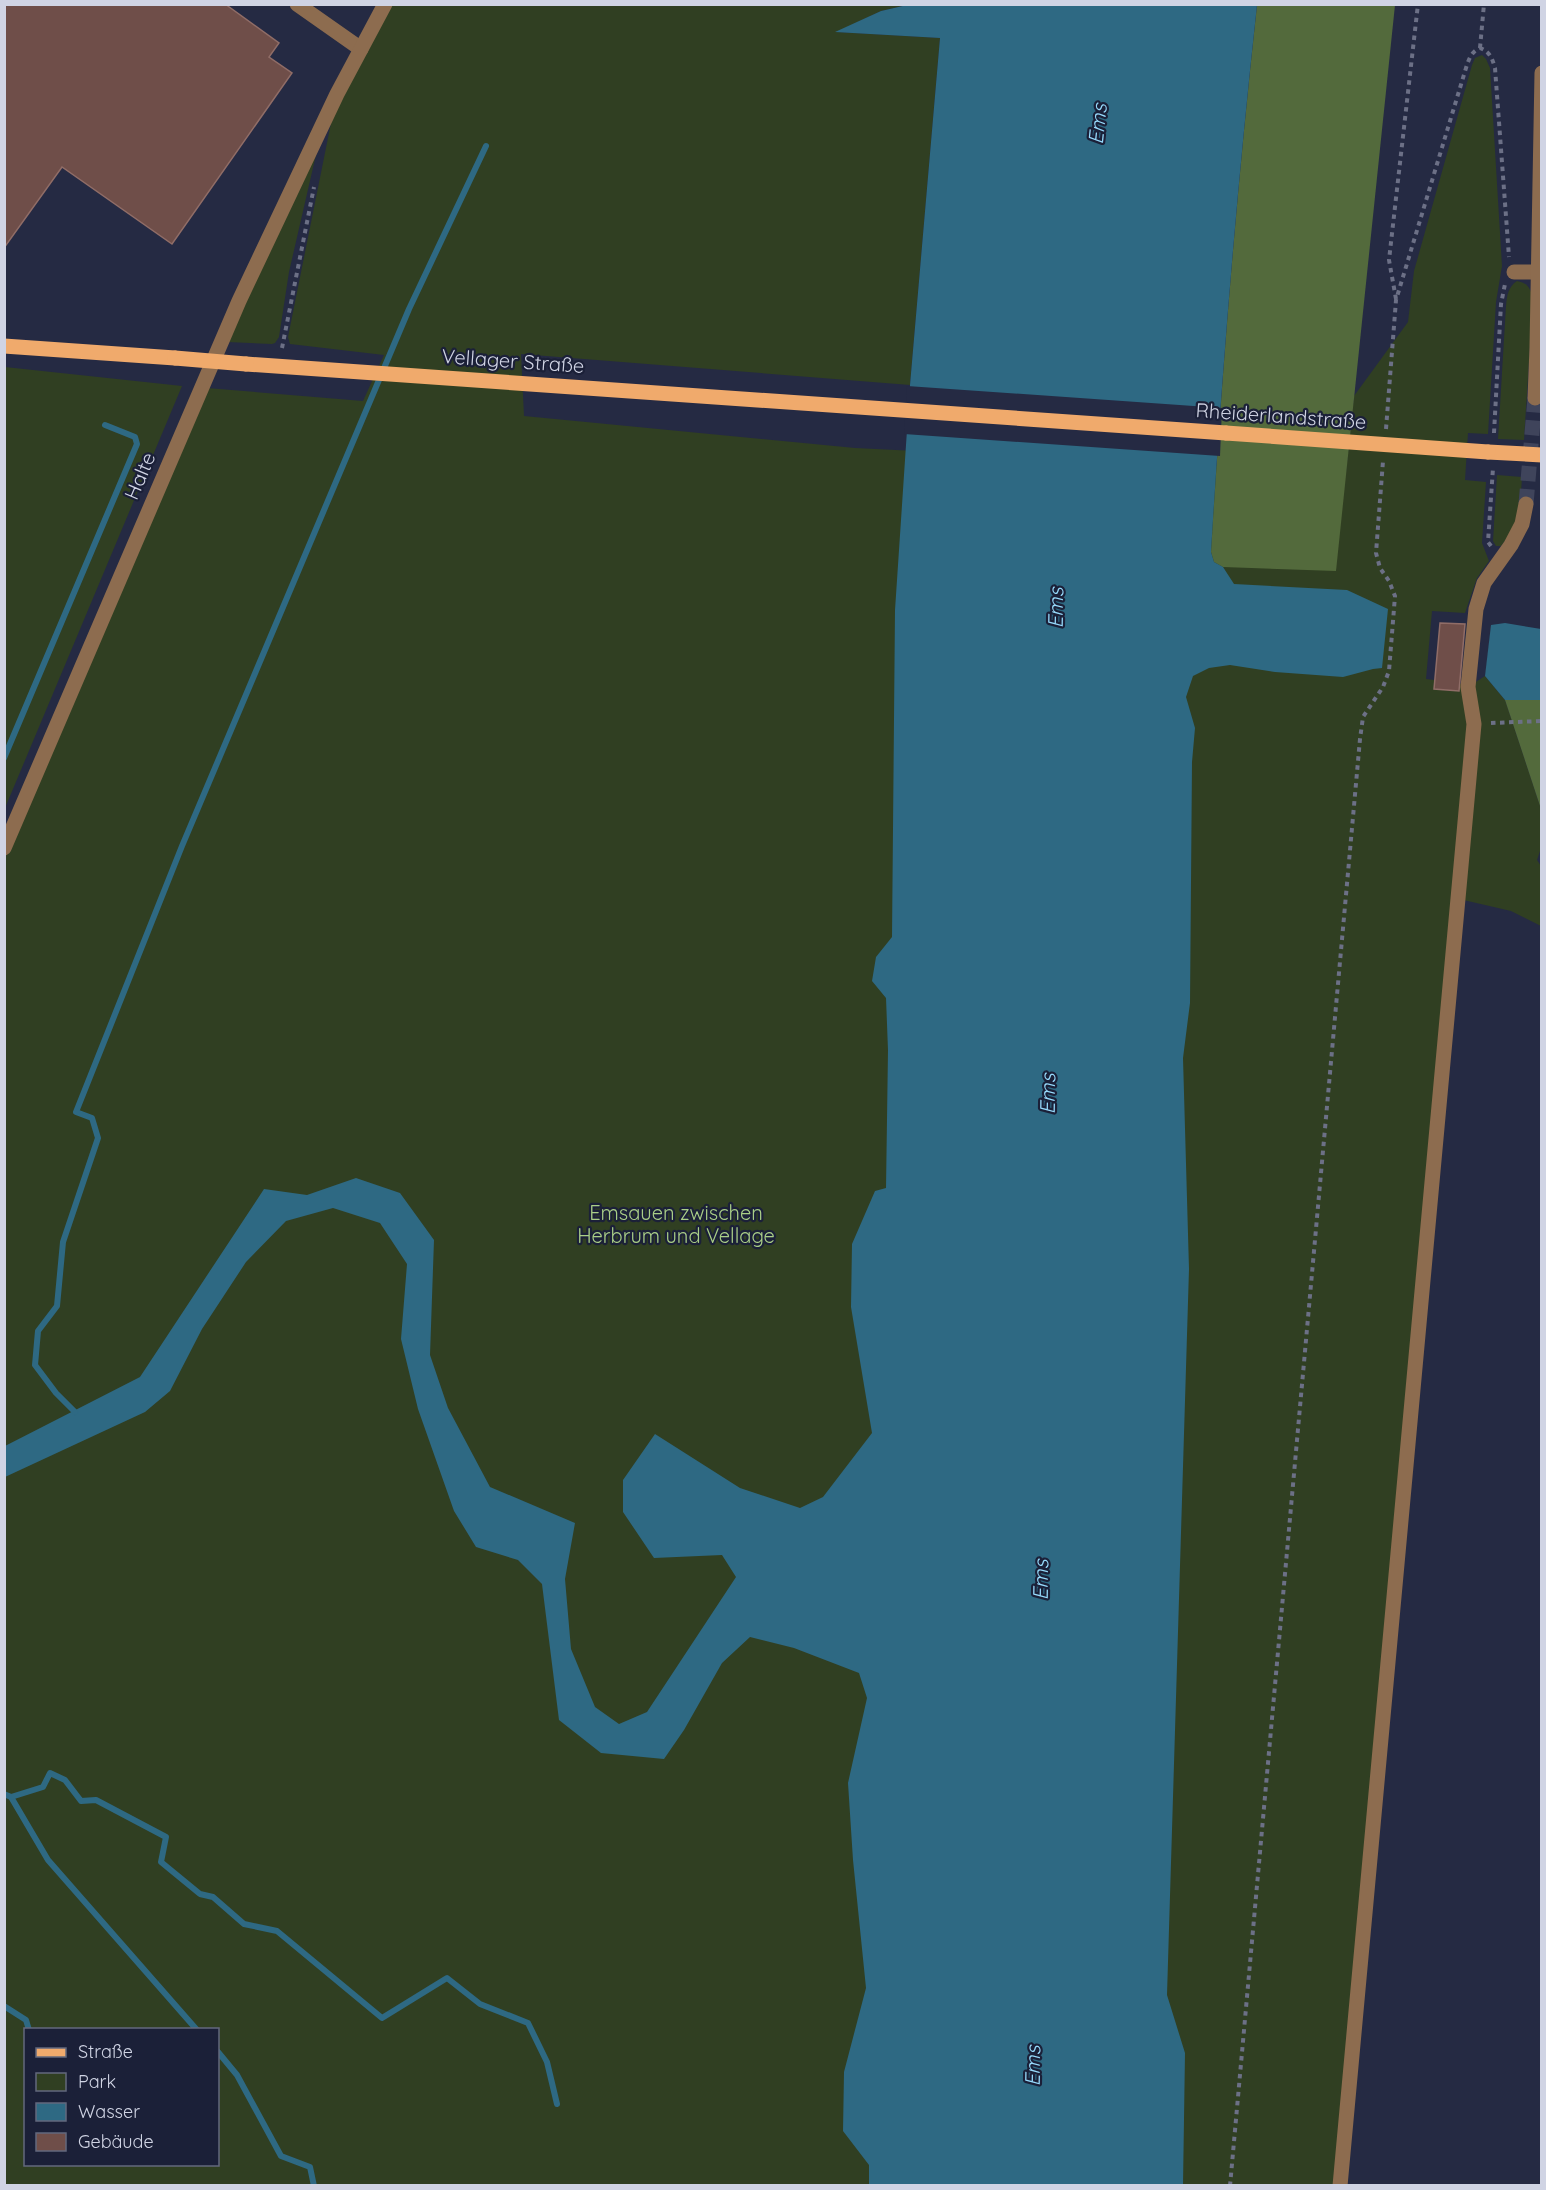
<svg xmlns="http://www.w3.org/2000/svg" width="1546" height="2190" font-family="Quicksand,sans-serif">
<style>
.green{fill:#303f22;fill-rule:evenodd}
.forest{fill:#536a3c}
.water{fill:#2e6983}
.pier{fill:#252a43}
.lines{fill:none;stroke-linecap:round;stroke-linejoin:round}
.stream{stroke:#2e6983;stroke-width:6}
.building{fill:#6f4e49;stroke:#906d67;stroke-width:1.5}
.minor-tunnel{stroke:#3f445b;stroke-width:15;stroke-dasharray:15 8;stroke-linecap:butt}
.path{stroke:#6c7086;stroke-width:4;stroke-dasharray:4.5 4.5;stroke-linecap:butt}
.minor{stroke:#8d6c4f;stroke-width:15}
.major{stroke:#f0aa6c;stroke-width:15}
.major-bridge{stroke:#f0aa6c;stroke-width:15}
.labels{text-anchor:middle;stroke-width:4.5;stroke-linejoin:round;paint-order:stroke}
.street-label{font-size:20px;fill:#d0d4e4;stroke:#1b2038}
.park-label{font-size:20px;fill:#aacf87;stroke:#1b2038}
.water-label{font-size:21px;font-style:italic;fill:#97dbfd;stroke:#1b2038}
</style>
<rect width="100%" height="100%" fill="#252a43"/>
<g class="green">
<path d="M388 5H907L881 11 837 32 940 38 910 385 521 354 524 416 855 448 1346 472 1354 396 1408 322 1414 271 1472 65 1475 58 1482 55 1486 59 1490 68 1502 266 1496 302 1488 434 1468 433 1465 480 1486 482 1482 543 1489 561 1477 578 1465 613 1432 611 1426 679 1459 683 1468 687 1485 676 1505 700 1541 809V848L1537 860 1541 866V926L1511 911 1459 899 1340 2185 5 2186V858L207 388 363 401 384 355 290 344 288 337 332 118ZM26 2030H218V2164H26Z"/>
<polygon points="318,146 289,272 279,337 275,343 272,344 227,342"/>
<path d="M1517 281C1528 283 1530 288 1533 298L1524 440 1498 439 1506 306C1507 295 1508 287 1517 281Z"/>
<polygon points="5,367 182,386 5,808 4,367"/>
<polygon points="1497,475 1522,477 1519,523 1501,546 1496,546 1493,541"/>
</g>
<g class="forest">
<path d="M1257 5H1395L1336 571 1223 567 1214 562 1211 552C1222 369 1237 187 1257 5Z"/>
<polygon points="1505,700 1541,700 1541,809"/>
</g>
<g class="water">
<path d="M907 5H1257C1237 187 1222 369 1211 552L1214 562 1223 567 1234 584 1347 590 1388 609 1382 668 1373 669 1343 677 1275 672 1230 665 1209 668 1193 676 1186 697 1195 728 1192 762 1190 1003 1183 1058 1189 1269 1167 1995 1185 2053 1183 2185H869V2165L843 2131 844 2072 866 1988 853 1860 848 1783 867 1698 859 1673 794 1648 750 1637 722 1663 684 1730 664 1759 601 1753 559 1720 542 1584 518 1560 476 1547 454 1511 418 1409 401 1339 407 1264 380 1223 333 1208 286 1221 246 1262 202 1329 170 1391 145 1412 5 1477V1446L140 1377 264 1189 307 1195 356 1178 400 1193 434 1240 430 1355 448 1408 490 1487 575 1523 565 1579 571 1649 595 1707 619 1724 647 1712 736 1577 722 1555 654 1558 623 1512V1480L655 1434 740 1488 800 1508 823 1497 872 1433 851 1307 852 1244 875 1191 886 1188 888 1050 886 998 872 981 876 957 892 937 895 610 910 385 940 38 835 32 881 11Z"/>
<polygon points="1505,623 1541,629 1541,700 1505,700 1485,676 1491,625"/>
</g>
<polygon class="pier" points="907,386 1222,408 1220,456 904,434"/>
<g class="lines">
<g class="stream">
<polyline points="4,758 137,444 135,437 105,425"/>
<polyline points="75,1412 56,1393 35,1365 38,1331 57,1306 63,1242 98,1138 92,1118 76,1112 182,846 409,309 486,146"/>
<polyline points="4,1794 11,1797 48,1860 197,2030"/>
<polyline points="11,1797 43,1787 50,1773 65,1780 81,1801 96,1800 166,1837 161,1862 200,1894 213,1897 244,1924 277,1931 382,2018 447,1978 480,2004 528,2023 547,2062 557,2104"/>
<polyline points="4,2006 26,2020 29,2030"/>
<polyline points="218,2052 237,2075 281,2156 310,2167 314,2186"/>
</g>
</g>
<g class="building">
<polygon points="4,4 225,4 279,43 269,57 292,73 172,244 62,167 4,248"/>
<polygon points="1440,623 1465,624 1459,691 1434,689"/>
</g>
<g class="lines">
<polyline class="minor-tunnel" points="1526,504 1535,398"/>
<g class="path">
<polyline points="1480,48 1484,4"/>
<polyline points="1396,299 1389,260 1418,4"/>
<polyline points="282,348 314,187"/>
<path d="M1386 429 1396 300 1466 68C1469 59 1471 52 1480 48 1490 52 1492 58 1495 68L1509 257"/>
<polyline points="1494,433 1501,304 1505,284"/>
<polyline points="1491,546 1488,542 1493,468"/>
<polyline points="1491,723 1542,721"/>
<polyline points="1230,2186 1360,739 1363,717 1383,687 1389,671 1395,596 1389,581 1380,568 1376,553 1383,461"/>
</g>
<g class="minor">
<polyline points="297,4 361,49"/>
<polyline points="1514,272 1539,272"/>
<polyline points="1535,398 1537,347 1542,73"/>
<polyline points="4,848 239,301 337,94 385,4"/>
<polyline points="1340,2186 1474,724 1468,687 1476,609 1484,583 1511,545 1522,524 1526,504"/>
</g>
<g class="major">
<polyline points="4,346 175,358"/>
<polyline points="246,364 1226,433"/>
<polyline points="1488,452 1542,455"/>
</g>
<g class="major-bridge">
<polyline points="175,358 246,364"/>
<polyline points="1226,433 1488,452"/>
</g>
</g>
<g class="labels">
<g class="street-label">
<text transform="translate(513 361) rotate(4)" y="7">Vellager Straße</text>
<text transform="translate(1281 416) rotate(4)" y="7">Rheiderlandstraße</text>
<text transform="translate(140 476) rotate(-67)" y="7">Halte</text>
</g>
<g class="park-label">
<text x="676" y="1220">Emsauen zwischen<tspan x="676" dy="23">Herbrum und Vellage</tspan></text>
</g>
<g class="water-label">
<text transform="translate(1098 124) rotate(-84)" y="7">Ems</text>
<text transform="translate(1056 608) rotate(-89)" y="7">Ems</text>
<text transform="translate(1048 1094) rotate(-89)" y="7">Ems</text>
<text transform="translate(1041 1580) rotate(-89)" y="7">Ems</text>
<text transform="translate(1033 2066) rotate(-89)" y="7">Ems</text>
</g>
</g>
<rect width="1546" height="2190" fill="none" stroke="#d0d4e4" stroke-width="12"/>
<rect x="24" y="2028" width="195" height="138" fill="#1b2038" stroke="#63687d" stroke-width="1.5"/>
<rect x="36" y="2048" width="30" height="9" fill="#f0aa6c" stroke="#63687d" stroke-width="1.5"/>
<text x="78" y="2058" font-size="18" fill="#d0d4e4">Straße</text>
<rect x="36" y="2073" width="30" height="18" fill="#303f22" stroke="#63687d" stroke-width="1.5"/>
<text x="78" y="2088" font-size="18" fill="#d0d4e4">Park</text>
<rect x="36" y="2103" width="30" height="18" fill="#2e6983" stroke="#63687d" stroke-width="1.5"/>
<text x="78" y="2118" font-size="18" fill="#d0d4e4">Wasser</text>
<rect x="36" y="2133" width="30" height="18" fill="#6f4e49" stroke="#63687d" stroke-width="1.5"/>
<text x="78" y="2148" font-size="18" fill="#d0d4e4">Gebäude</text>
</svg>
